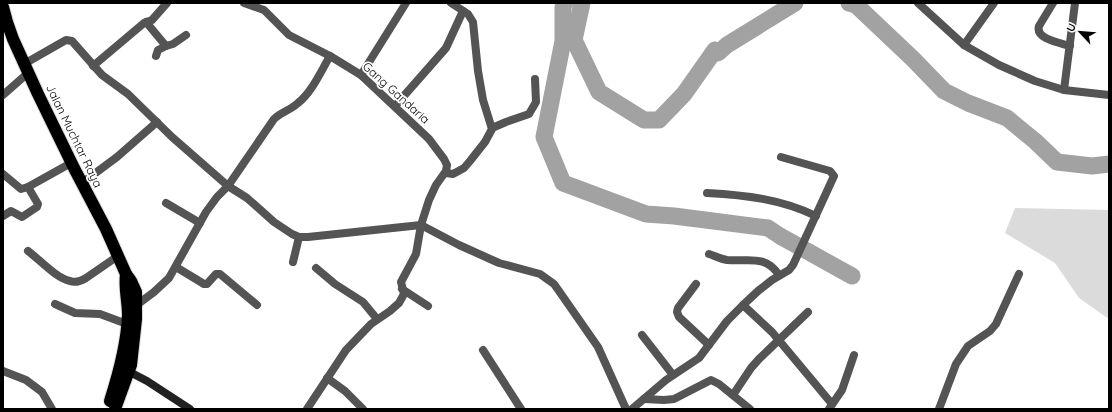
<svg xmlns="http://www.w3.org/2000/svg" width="1112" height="412" font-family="Quicksand,sans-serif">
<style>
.green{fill:#dbdbdb}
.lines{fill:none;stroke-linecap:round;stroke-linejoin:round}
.river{stroke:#a2a2a2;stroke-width:17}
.highway-casing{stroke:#dbdbdb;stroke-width:14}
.street{stroke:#545454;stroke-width:8}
.secondary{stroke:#212121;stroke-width:8}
.highway{stroke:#000;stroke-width:12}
.labels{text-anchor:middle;stroke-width:3.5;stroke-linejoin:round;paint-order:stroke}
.street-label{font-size:12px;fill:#000;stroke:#fff}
</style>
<rect width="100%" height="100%" fill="#fff"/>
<polygon class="green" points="1015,208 1109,210 1109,319 1079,298 1055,263 1005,233"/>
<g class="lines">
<g class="river">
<polyline points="565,3 563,7 563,41 544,137 563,183 646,214 674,216 768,228 780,236 852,276"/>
<polyline points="582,3 574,40 599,92 644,120 659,120 684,94 715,50 718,53 727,45 795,3"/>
<polyline points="849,3 856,5 913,59 944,91 968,103 1007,118 1035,141 1057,162 1092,166 1109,164"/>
</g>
<defs>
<g id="highway">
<polyline points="3,7 7,22 13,39 38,94 74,168 106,229 126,274 131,281 136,292 136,319 131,365 115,409"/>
<path d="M110 401C119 373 127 344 128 315 128 301 124 288 126 274"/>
</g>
</defs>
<use href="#highway" class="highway-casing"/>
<g class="street">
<polyline points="244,3 264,10 289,35 330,56 361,75 429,139 444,159 447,165 446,171 436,185 429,200 421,225 416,254 401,282 404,294 399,303 390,311 371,324 346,350 307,409"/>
<polyline points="918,3 964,45 999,65 1035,81 1064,90 1109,95"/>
<path d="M1053 3 1039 26C1035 39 1060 43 1070 46"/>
<polyline points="146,22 166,46 158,50 156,56"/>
<polyline points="964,45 994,3"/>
<polyline points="166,46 173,44 186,35"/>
<polyline points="24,64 66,40 72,41 102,75 128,94 172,137 228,186 247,198 274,222 292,234 299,237 308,237 421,225 459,245 499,263 540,274 554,284 559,291 598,347 626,409"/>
<polyline points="93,66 144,23 152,20 167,3"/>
<polyline points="361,75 406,3"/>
<polyline points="1064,90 1075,3"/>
<polyline points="3,95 28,73"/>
<polyline points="395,106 446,48 463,11"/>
<polyline points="492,128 506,122 529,114 536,102 535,79"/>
<polyline points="446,173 453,174 464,168 470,161 485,142 492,129 483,100 478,71 473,22 468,14 451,3"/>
<polyline points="3,174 21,189 28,187 38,204 37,207 22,217 11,211 3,216"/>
<polyline points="82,183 117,157 157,122"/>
<polyline points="28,187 71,163"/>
<path d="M707 193C745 195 781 199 816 216"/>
<polyline points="166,203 200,223"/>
<path d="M28 251C40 260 56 278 70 281 75 283 81 281 86 278L118 256"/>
<path d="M709 254C715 256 721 259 727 260 748 262 765 254 779 275"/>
<polyline points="293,262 299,237"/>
<polyline points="176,267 204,284 207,284 216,274 220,274 257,305"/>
<polyline points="316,268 335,284 363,302 377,319"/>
<polyline points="696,284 678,308 677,312 679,317 709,345"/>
<polyline points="402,289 428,306"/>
<polyline points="55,304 75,313 100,314 127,324"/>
<polyline points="743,305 772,332 832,404"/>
<path d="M134 307 154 292 169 278 206 212 217 197 228 186 274 119C281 112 291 110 298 103 312 92 321 71 330 56"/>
<polyline points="642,335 673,375"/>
<polyline points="483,350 521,409"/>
<polyline points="3,371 26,380 42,392 52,409"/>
<polyline points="327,378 345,391 363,409"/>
<polyline points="733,395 751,368 759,359 808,312"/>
<polyline points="644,399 664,400 674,399 711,380 719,384 750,409"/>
<polyline points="632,409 666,380 699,358 727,321 743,305 758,291 772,280 789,270 793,265 834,176 830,171 781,157"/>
<polyline points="829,409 842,390 854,355"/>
<polyline points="939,409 956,364 968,346 990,331 996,324 1019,274"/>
</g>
<polyline class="secondary" points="124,369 147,381 190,409"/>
<use href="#highway" class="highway"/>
</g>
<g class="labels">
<g class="street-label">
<text transform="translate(396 93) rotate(42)" y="4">Gang Gandaria</text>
<text transform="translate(74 136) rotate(64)" y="4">Jalan Muchtar Raya</text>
</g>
</g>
<rect width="1112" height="412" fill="none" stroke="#000000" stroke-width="8"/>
<g transform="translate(1080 32) rotate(296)" stroke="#ffffff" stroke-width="3" paint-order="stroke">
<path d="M0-3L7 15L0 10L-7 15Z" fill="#000000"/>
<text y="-6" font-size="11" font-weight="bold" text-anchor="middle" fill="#000000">U</text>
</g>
</svg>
